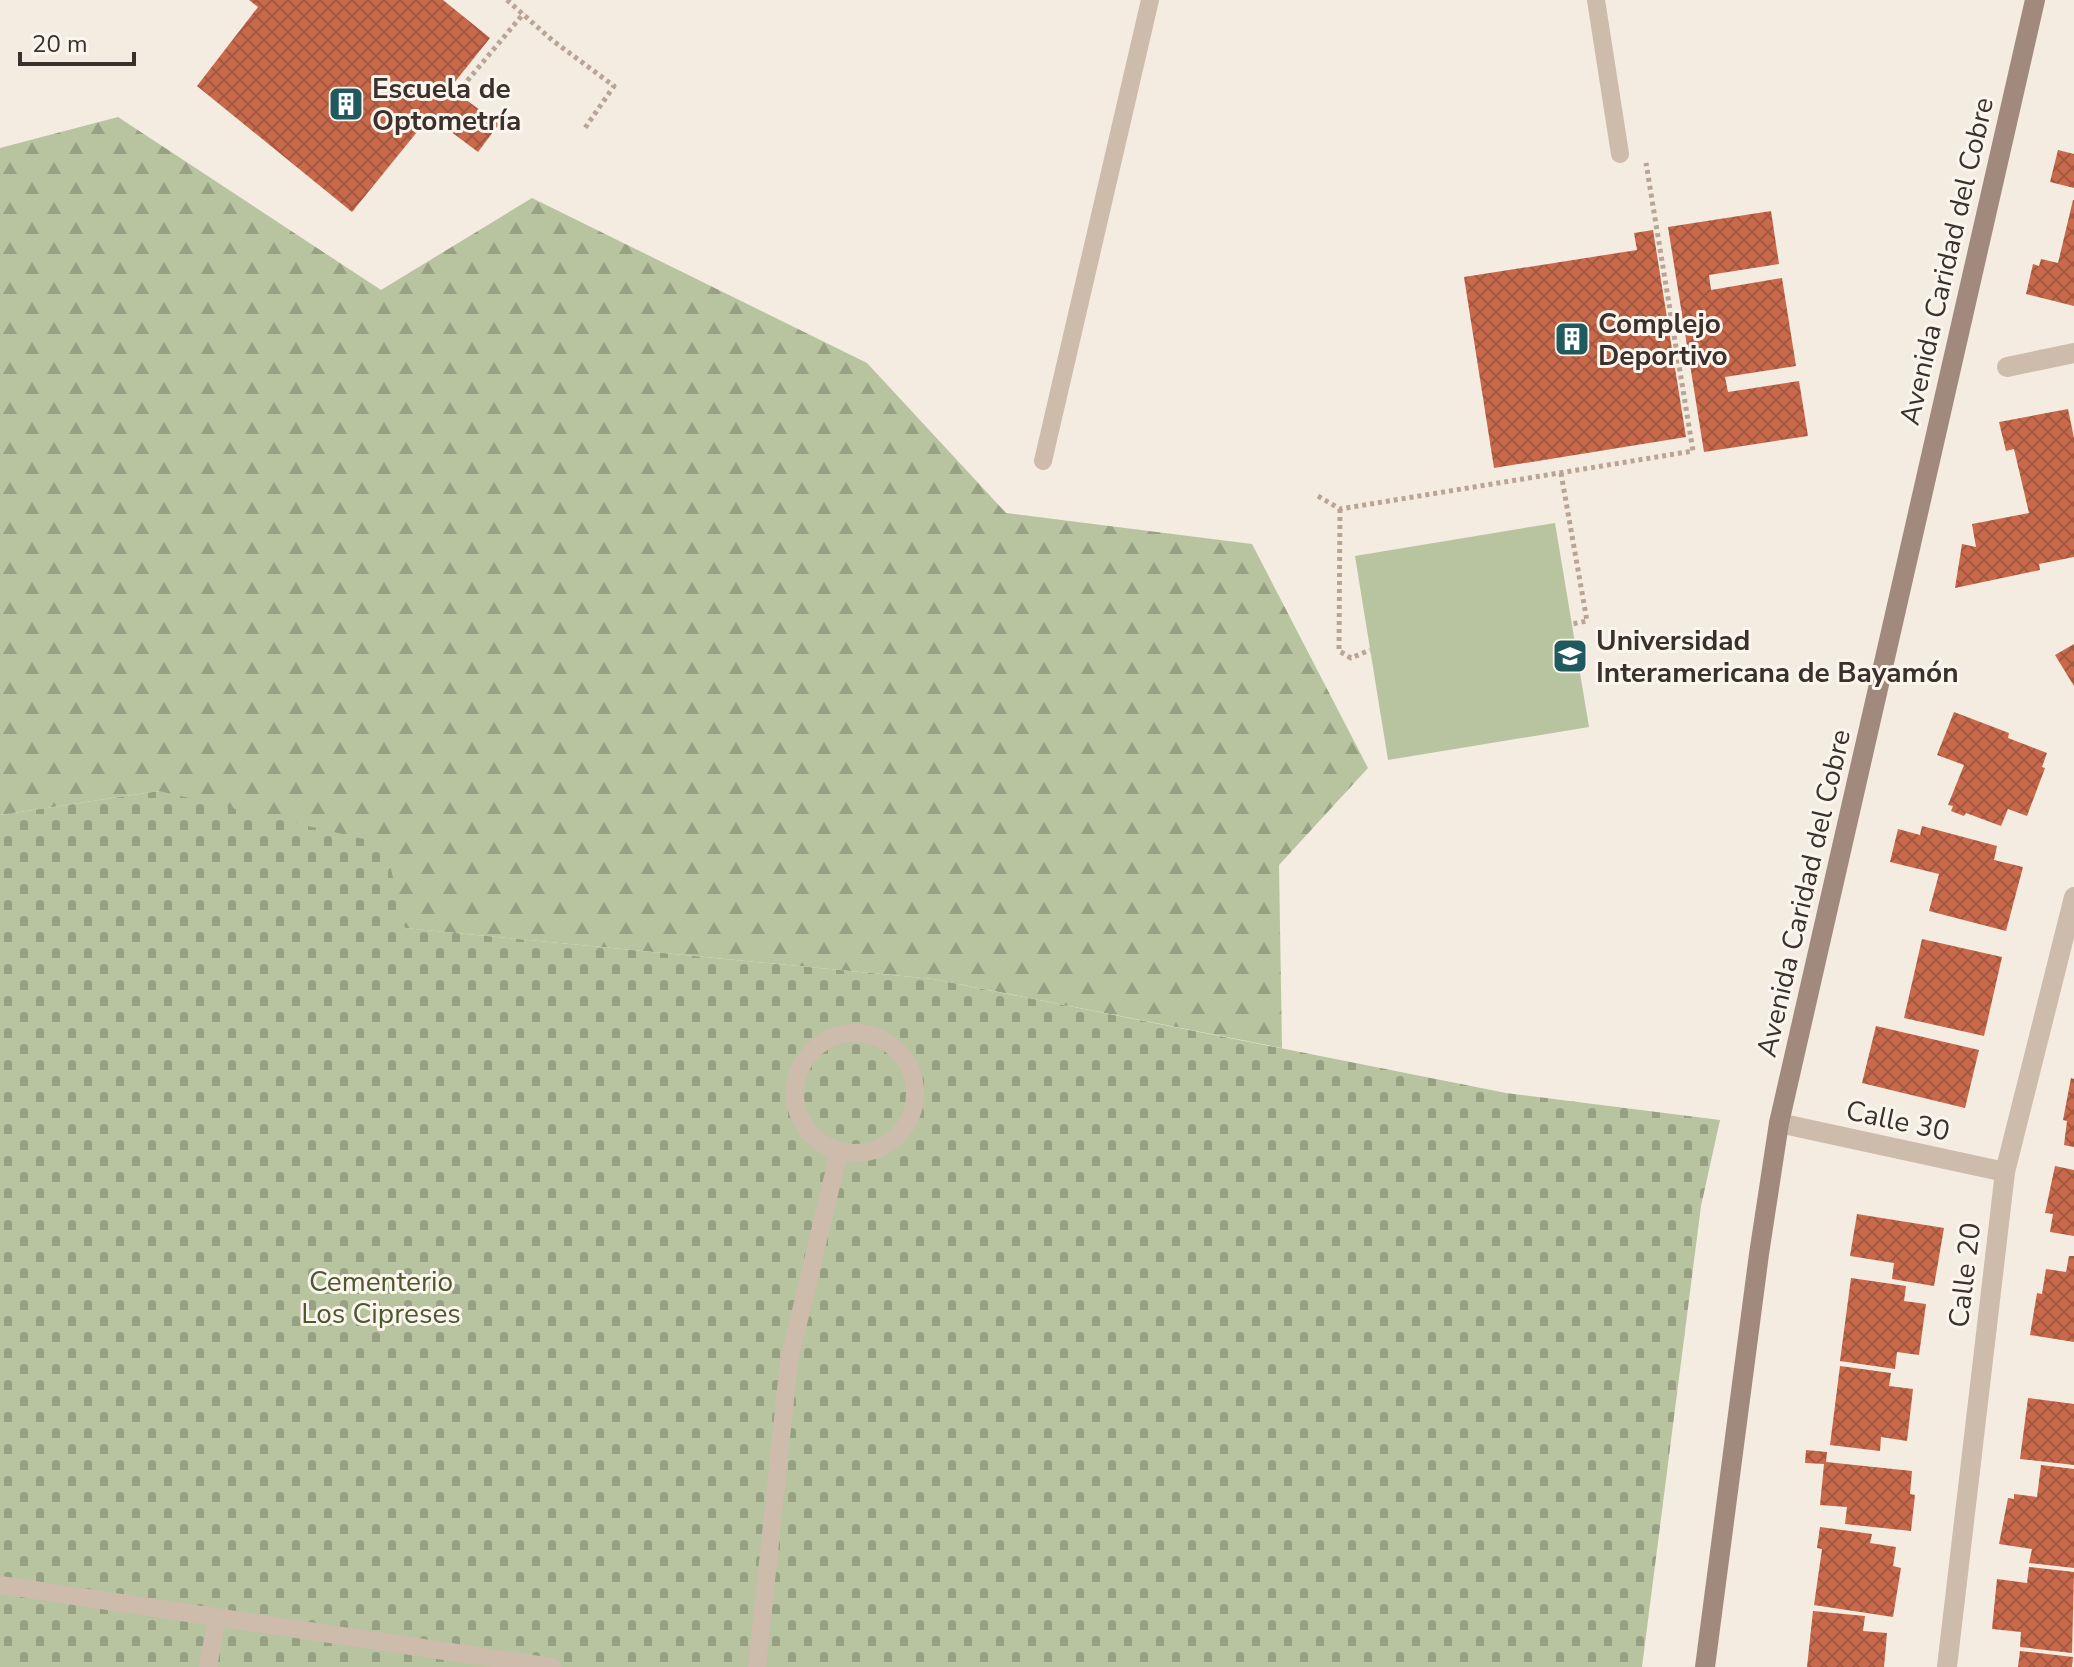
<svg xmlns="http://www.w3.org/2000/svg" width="2074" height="1667" font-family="'Nunito Sans',sans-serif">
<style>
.grass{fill:#b8c4a0}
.forest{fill:url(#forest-firs)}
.cemetery{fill:url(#cemetery-stones)}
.building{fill:url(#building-cross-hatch)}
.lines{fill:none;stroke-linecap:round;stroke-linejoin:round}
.path{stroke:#b9a596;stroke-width:5;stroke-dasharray:4 4;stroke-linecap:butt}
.lane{stroke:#cdbbac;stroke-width:18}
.street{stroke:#cdbbac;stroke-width:20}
.secondary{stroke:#a18a7d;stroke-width:20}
.labels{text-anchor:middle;stroke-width:6;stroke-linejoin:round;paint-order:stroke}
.poi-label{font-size:28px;font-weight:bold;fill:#3b302b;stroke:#fbf5ee;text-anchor:start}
.street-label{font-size:28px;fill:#3b302b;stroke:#fbf5ee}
.park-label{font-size:28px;fill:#4a5a2e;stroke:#fbf5ee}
</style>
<defs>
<pattern id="forest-firs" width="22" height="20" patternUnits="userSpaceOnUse" patternTransform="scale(2)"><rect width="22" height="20" fill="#b8c4a0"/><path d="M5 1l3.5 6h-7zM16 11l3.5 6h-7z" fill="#97a083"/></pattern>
<pattern id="cemetery-stones" width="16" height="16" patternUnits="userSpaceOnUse" patternTransform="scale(2)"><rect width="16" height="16" fill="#b8c4a0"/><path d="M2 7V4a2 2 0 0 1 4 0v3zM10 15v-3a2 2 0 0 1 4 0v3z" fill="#97a083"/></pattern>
<pattern id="building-cross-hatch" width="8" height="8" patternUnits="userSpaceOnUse" patternTransform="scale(2)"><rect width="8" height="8" fill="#c8694b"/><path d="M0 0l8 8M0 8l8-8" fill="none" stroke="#a4573f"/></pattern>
</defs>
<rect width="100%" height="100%" fill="#f4ebe1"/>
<polygon class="grass" points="1555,523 1589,727 1388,760 1355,556"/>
<polygon class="forest" points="118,117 381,290 532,198 867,363 1006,513 1252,544 1368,768 1279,865 1282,1048 933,979 404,928 159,791 0,815 0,148"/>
<polygon class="cemetery" points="159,791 385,844 405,928 933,979 1506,1093 1720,1120 1701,1206 1642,1667 0,1667 0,815"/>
<g class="building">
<polygon points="249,0 443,0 490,38 450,88 499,124 478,152 430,116 352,212 197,86 258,7"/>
<polygon points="2058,150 2074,154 2074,188 2050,182"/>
<polygon points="2073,200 2074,200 2074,306 2026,294 2033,264 2039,266 2041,259 2058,263"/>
<polygon points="1771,211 1779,264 1709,275 1711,290 1782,278 1796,366 1725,377 1728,392 1799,381 1808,436 1704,452 1668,227"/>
<polygon points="1653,230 1686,437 1494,468 1464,277 1637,250 1634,233"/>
<polygon points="2068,409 2074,438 2074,557 2039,564 2040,570 1955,588 1962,544 1976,547 1972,524 2029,513 2014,449 2006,451 1999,422"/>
<polygon points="2074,644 2074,686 2055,655"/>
<polygon points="1954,712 2009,733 2008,738 2047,753 2042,767 2045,768 2027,816 2008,809 2001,826 1966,813 1964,816 1951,811 1953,806 1948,805 1964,765 1937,755"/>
<polygon points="1922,826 1997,846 1994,860 2023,867 2006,931 1929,911 1939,874 1890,862 1898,829 1920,835"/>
<polygon points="1922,939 2002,957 1984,1036 1904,1018"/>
<polygon points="1876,1026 1979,1050 1965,1108 1862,1083"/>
<polygon points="2071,1078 2074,1079 2074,1147 2064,1145 2067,1121 2063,1120"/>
<polygon points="2055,1166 2074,1170 2074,1236 2050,1232 2053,1214 2045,1213"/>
<polygon points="1857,1214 1944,1228 1934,1286 1892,1279 1894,1263 1850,1256"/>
<polygon points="2069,1256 2074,1256 2074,1342 2030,1335 2037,1293 2042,1294 2046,1269 2066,1272"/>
<polygon points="1851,1278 1906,1286 1904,1301 1926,1304 1919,1355 1897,1352 1895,1369 1840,1361"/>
<polygon points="1840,1366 1891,1373 1889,1386 1913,1389 1907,1441 1881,1437 1880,1451 1830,1445"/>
<polygon points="2028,1398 2074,1404 2074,1465 2020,1459"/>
<polygon points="1806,1450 1827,1452 1826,1462 1912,1471 1910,1494 1915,1495 1911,1531 1845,1524 1847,1507 1820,1505 1824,1464 1805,1463"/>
<polygon points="2041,1465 2074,1469 2074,1568 2029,1563 2032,1549 1999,1544 2008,1498 2014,1499 2014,1494 2037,1497"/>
<polygon points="1820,1527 1872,1534 1870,1543 1896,1547 1893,1566 1901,1568 1893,1617 1814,1605 1822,1549 1817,1548"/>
<polygon points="2029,1567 2074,1572 2072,1653 2020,1647 2021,1632 1992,1629 1997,1579 2027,1583"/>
<polygon points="1813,1611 1865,1616 1863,1631 1887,1633 1884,1667 1807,1667"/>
<polygon points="2020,1651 2073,1657 2072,1667 2018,1667"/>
</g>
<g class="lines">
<g class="path">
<polyline points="507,0 552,40 614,86 585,128"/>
<polyline points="457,93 524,13"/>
<polyline points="1561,473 1587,621 1572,624"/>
<polyline points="1318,496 1340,509 1693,451 1646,163"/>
<polyline points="1340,509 1339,651 1351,658 1370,650"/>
</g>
<g class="lane">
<polyline points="1596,0 1620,154"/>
<polyline points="1043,461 1150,0"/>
<circle cx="855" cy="1093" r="60"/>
<polyline points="0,1585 552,1667"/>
<polyline points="208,1667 217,1617"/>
<polyline points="757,1667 789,1361 839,1152"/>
</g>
<g class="street">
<polyline points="2007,367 2074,353"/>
<polyline points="1779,1123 2005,1172"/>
<polyline points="1947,1667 2005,1172 2074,897"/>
</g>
<polyline class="secondary" points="1705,1667 1759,1254 1779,1123 2035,0"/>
</g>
<defs>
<symbol id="building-square" viewBox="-11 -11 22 22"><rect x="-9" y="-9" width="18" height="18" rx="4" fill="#1f5a5e" stroke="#fbf5ee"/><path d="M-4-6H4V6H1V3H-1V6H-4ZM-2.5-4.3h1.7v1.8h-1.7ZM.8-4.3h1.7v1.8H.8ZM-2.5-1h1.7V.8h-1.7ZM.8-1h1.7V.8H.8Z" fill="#fff"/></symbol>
<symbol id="university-square" viewBox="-11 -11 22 22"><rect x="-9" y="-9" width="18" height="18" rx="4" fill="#1f5a5e" stroke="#fbf5ee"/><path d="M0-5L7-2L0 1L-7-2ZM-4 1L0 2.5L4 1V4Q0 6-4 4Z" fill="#fff"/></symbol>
</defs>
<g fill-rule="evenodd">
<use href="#building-square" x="326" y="84" width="40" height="40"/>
<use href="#building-square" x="1552" y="319" width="40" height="40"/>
<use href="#university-square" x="1550" y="636" width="40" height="40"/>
</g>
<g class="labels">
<g class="poi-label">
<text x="372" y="98">Escuela de<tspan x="372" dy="32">Optometría</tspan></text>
<text x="1598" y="333">Complejo<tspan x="1598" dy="32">Deportivo</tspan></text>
<text x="1596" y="650">Universidad<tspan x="1596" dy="32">Interamericana de Bayamón</tspan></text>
</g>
<g class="street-label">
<text transform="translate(1946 261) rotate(-77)" y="10">Avenida Caridad del Cobre</text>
<text transform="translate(1803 893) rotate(-77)" y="10">Avenida Caridad del Cobre</text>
<text transform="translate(1898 1120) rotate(12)" y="10">Calle 30</text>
<text transform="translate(1964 1275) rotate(-83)" y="10">Calle 20</text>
</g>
<g class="park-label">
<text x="381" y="1291">Cementerio<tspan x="381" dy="32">Los Cipreses</tspan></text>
</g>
</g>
<path d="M20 52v12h114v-12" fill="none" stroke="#3b302b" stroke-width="4"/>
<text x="32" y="52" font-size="24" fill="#3b302b" stroke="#fbf5ee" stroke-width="6" paint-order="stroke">20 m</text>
</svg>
